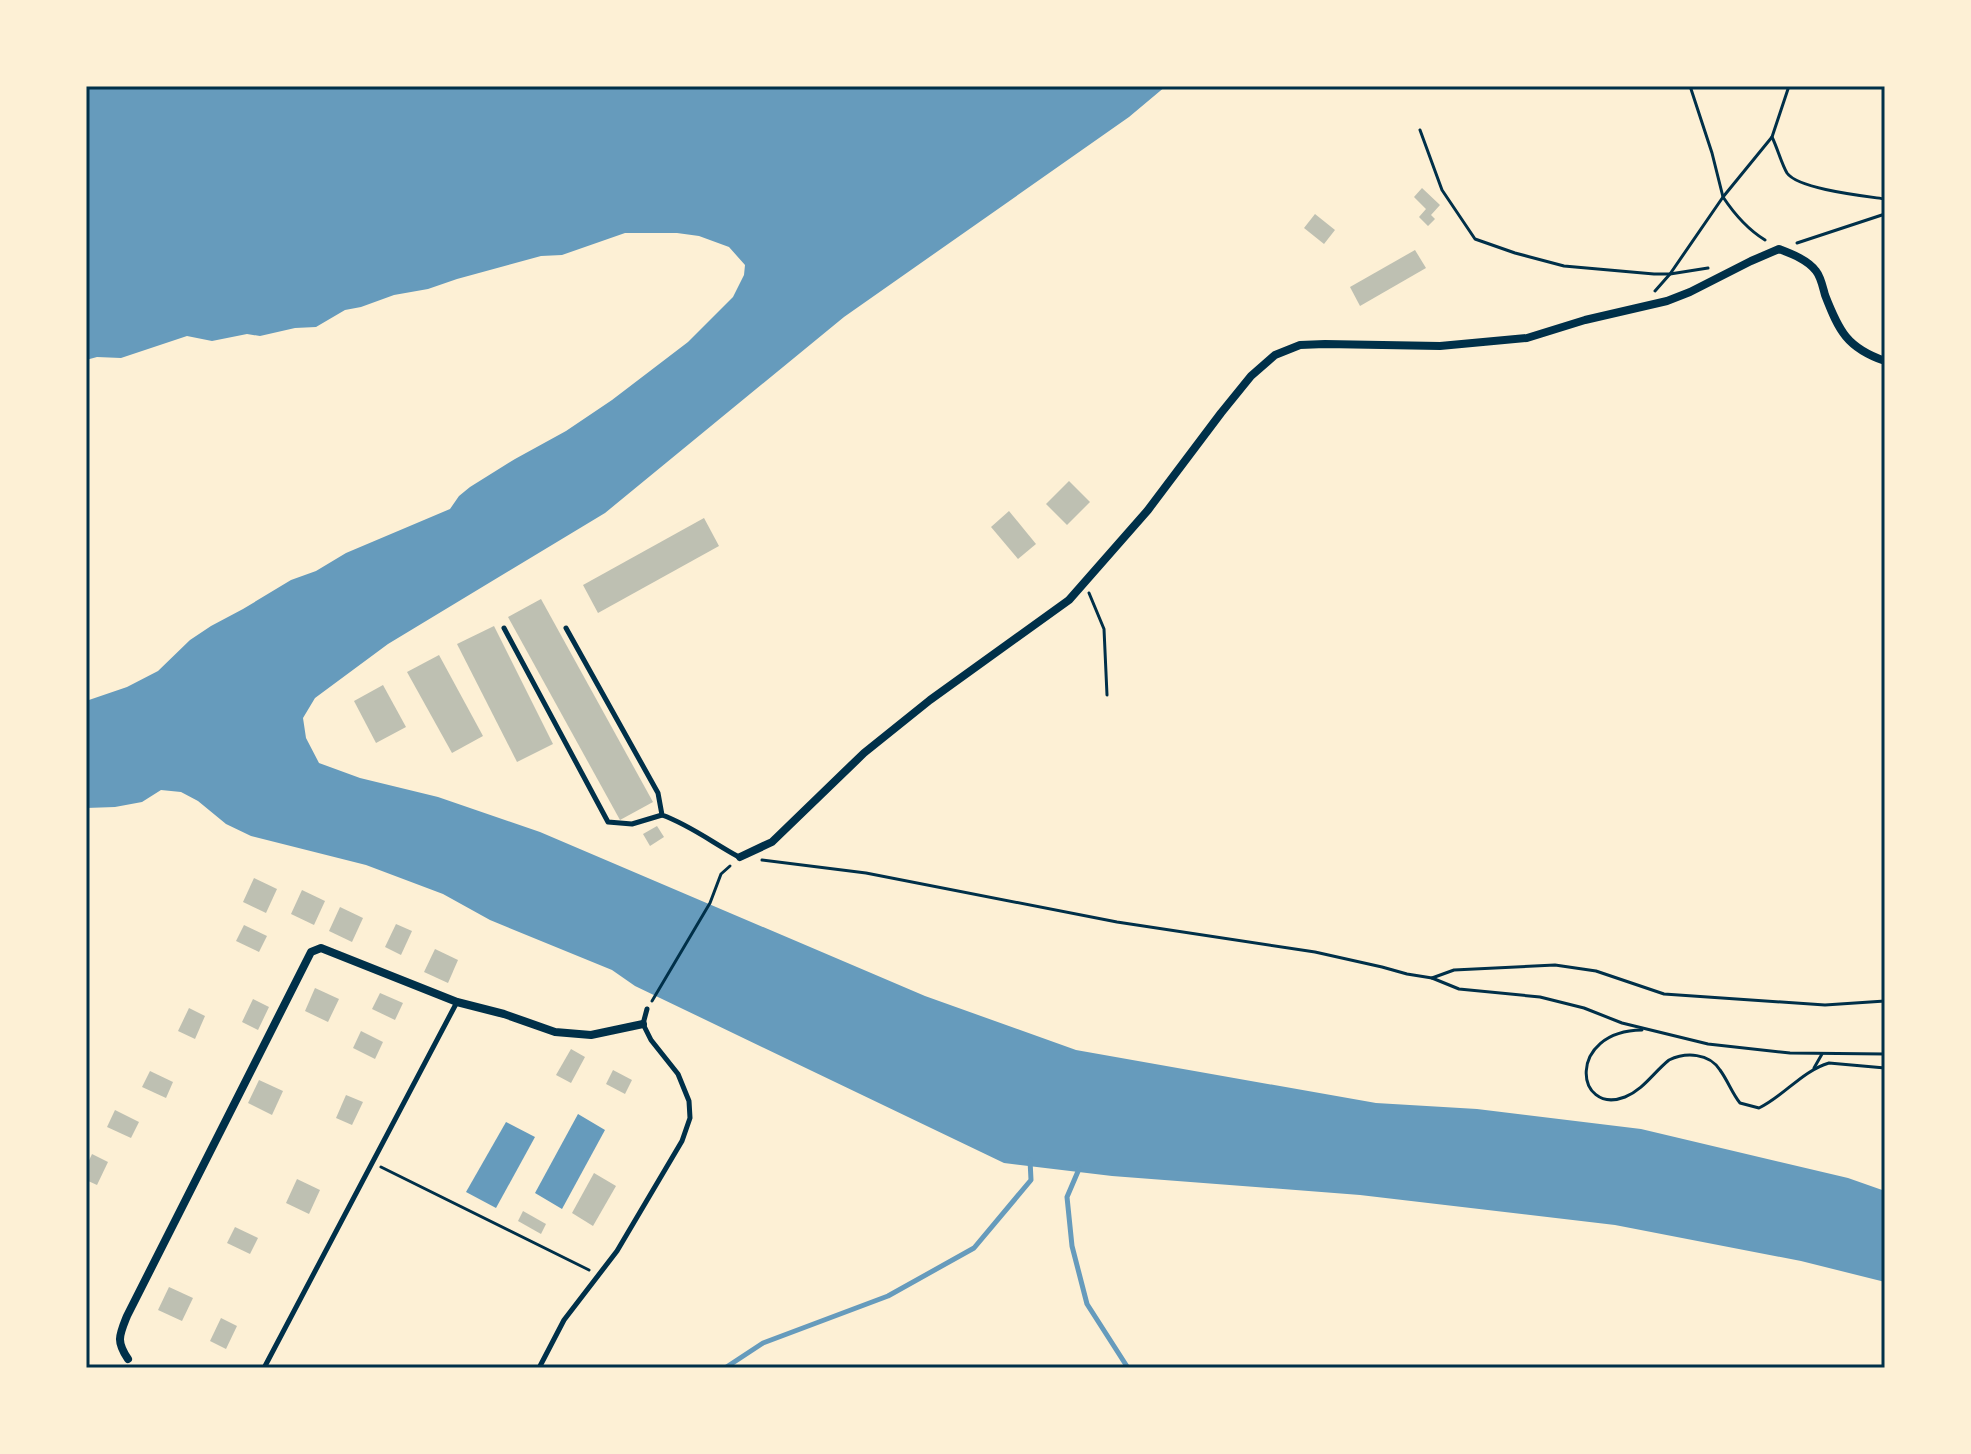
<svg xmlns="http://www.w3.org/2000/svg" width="1971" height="1454" font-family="Poppins,sans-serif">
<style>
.water{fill:#669bbc}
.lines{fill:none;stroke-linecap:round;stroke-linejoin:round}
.stream{stroke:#669bbc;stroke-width:5}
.building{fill:#bec0b2}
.path{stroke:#003049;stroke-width:3}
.service{stroke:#003049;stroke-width:5}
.minor{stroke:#003049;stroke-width:8}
.neatline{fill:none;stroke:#003049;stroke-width:3}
</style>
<rect width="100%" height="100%" fill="#fdf0d5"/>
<g class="water">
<polygon points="86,86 1166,86 1129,117 844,317 605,513 388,644 315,698 303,718 306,738 319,763 360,778 438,797 540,832 925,996 1076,1050 1376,1103 1477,1109 1641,1129 1848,1178 1885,1191 1885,1282 1801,1261 1615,1225 1360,1195 1112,1176 1004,1163 635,986 612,970 490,920 443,894 366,865 251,836 226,824 198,801 181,792 161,790 142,802 115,807 86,808 86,701 127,687 158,671 190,640 211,626 243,609 291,580 316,571 346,553 450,509 459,496 470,487 515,459 566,431 612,400 688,342 733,297 744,275 745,265 729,247 699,236 677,233 625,233 562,255 541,256 457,279 428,289 394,295 361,307 345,310 316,327 295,328 260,336 247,334 212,341 187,336 121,358 97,357 86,360"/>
<polygon points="578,1114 605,1130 562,1209 535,1193"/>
<polygon points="506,1122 535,1137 496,1208 466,1192"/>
</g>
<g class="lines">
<g class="stream">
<polyline points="1079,1169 1067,1197 1072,1246 1087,1304 1128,1368"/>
<polyline points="725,1368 763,1343 888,1296 974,1248 1031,1180 1030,1160"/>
</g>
</g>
<g class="building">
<polygon points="1422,188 1440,205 1431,215 1435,219 1428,226 1419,217 1426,209 1414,197"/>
<polygon points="1315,214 1335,230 1324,244 1304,228"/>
<polygon points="1415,250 1426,268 1360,306 1350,287"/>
<polygon points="1069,481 1090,502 1067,525 1046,504"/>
<polygon points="1009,511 1036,544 1018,559 991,527"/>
<polygon points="704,518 719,546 598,613 583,585"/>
<polygon points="541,599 653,802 620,820 508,617"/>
<polygon points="494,626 553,744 517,762 457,644"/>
<polygon points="439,655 483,736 452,753 407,672"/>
<polygon points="383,685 406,727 376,743 354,701"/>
<polygon points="657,826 664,837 650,846 643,834"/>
<polygon points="254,878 277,889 266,913 243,902"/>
<polygon points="302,890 325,901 314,925 291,914"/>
<polygon points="340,907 363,918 352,942 329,931"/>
<polygon points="396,924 412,931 401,955 385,947"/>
<polygon points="244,925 267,936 259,952 236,941"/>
<polygon points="435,949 458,960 448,983 424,972"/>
<polygon points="315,988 339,999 328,1022 305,1011"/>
<polygon points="380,993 403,1003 395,1020 372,1009"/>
<polygon points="253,999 269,1007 258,1030 242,1022"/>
<polygon points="189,1008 205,1016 195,1039 178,1031"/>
<polygon points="361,1031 383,1042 375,1059 353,1048"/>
<polygon points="571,1049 585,1057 571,1083 556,1075"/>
<polygon points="613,1070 632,1080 625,1094 606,1084"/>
<polygon points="150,1071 173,1082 166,1098 142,1087"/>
<polygon points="259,1080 283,1091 272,1115 248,1103"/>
<polygon points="346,1095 363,1102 352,1125 336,1118"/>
<polygon points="115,1110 139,1122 131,1138 107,1127"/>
<polygon points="92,1154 108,1162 97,1185 86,1180 86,1167"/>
<polygon points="594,1173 616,1186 593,1226 572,1213"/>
<polygon points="297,1179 320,1190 309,1214 286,1203"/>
<polygon points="523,1211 546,1224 541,1234 518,1221"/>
<polygon points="235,1227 258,1238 250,1254 227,1243"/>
<polygon points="169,1287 193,1298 182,1321 158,1310"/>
<polygon points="221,1318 237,1326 226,1349 210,1341"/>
</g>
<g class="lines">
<g class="path">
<polyline points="1420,130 1442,190 1475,239 1515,253 1564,266 1654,274 1670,274 1708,268"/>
<path d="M1772 137C1777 147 1782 165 1787 173 1798 189 1864 196 1885 199"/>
<path d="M1765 240C1747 229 1735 215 1723 197L1772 137 1789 86"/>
<polyline points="1797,243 1885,214"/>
<polyline points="1655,291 1670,274 1723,197 1712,153 1690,86"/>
<polyline points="1089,593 1104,629 1107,695"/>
<polyline points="762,860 866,873 1117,922 1315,952 1382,967 1407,974 1432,978 1454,970 1555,965 1596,971 1664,994 1825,1005 1885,1001"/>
<polyline points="1432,978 1459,989 1540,997 1584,1008 1622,1023 1708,1044 1790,1053 1885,1054"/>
<polyline points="652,1001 710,903 721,874 730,866"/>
<path d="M1642 1030C1566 1031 1575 1116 1625 1097 1643 1090 1654 1072 1669 1060 1686 1052 1709 1053 1720 1070 1728 1081 1732 1093 1740 1103L1759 1108C1784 1096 1802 1071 1829 1063L1885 1068"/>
<polyline points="1814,1068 1822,1054"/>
<polyline points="381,1167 589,1270"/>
</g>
<g class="service">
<polyline points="504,628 608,822 632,824 662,815"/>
<path d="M566 628 658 793 662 815C690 825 713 843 739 857"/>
<polyline points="264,1368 457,1002"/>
<polyline points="539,1368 564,1320 617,1251 682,1141 690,1118 689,1101 678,1074 651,1040 643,1024 647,1009"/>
</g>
<g class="minor">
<path d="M740 857 772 842 864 753 930 700 1069 600 1148 510 1221 413 1251 376 1275 355 1300 345 1325 344 1440 346 1527 338 1585 320 1667 301 1690 292 1751 261 1779 249C1792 254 1808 260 1816 271 1821 277 1823 288 1825 295 1839 331 1847 348 1885 361"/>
<path d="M128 1359C116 1341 119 1336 127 1316L311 952 321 948 457 1002 504 1014 555 1032 591 1035 643 1024"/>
</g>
</g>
<rect width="1971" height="1454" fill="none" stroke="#fdf0d5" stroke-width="176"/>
<rect x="88" y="88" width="1795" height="1278" class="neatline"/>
</svg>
